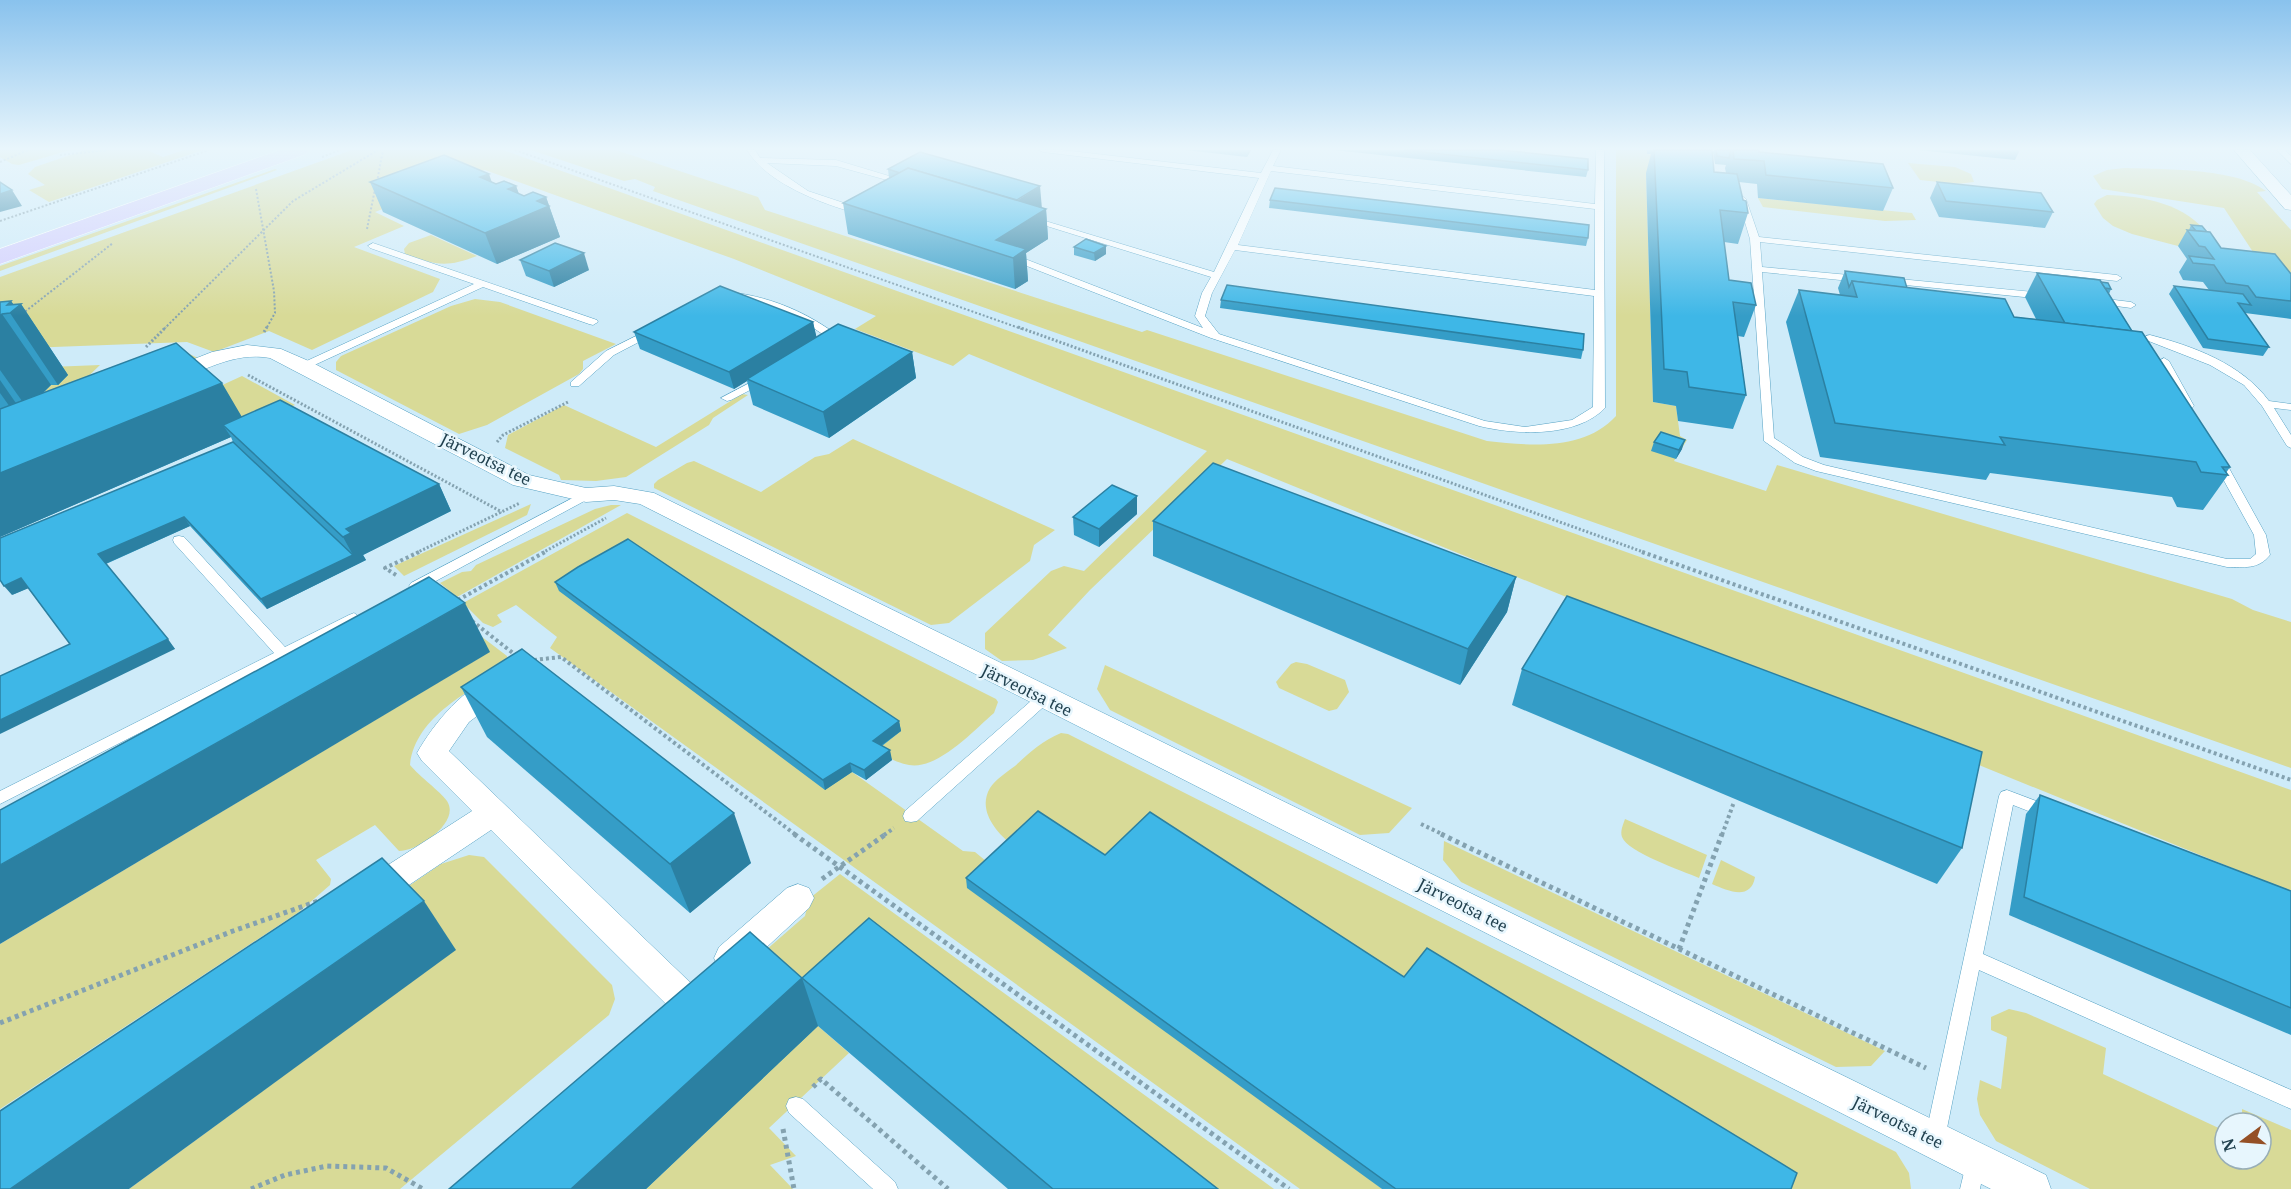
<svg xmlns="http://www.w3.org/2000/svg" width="2291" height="1189" font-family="'Noto Serif',serif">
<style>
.green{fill:#d8da97}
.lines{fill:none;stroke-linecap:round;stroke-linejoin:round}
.service-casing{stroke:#55a1c3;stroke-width:1}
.minor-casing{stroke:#55a1c3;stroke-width:1}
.primary-casing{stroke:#fff;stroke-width:1}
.path-far3{stroke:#84a2b0;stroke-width:2;stroke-dasharray:2 2;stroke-linecap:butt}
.path-far2{stroke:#84a2b0;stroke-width:3;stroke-dasharray:2 2;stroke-linecap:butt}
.path-far1{stroke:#84a2b0;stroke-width:4;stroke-dasharray:3 3;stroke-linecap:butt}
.path{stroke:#84a2b0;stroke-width:5;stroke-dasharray:4 4;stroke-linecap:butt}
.service{fill:#fff;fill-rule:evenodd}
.minor{fill:#fff;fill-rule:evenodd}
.primary{fill:#d4cefe;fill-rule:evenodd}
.wall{fill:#359dc7}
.shaded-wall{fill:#2b80a2}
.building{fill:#3eb7e7;stroke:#2b80a2;stroke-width:1.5}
.labels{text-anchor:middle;stroke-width:5;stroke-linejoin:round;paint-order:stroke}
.street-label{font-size:16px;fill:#21414f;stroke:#e7f6fd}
</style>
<rect width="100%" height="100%" fill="#ceebf9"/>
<g class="green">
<polygon points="0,150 70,150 19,165 12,164 0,157"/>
<polygon points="85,150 147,150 163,157 184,150 203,150 49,202 29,190 45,185 28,174 35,167"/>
<polygon points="352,150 503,150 2291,790 2291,892 1227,459 1090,590 1048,635 1067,648 1033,660 1002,661 985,649 985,633 1051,571 1064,566 1084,571 1207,451 969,354 953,366 855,329 876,316 734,259 485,170 375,212 404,226 354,247 440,279 433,292 312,350 269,331 214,352 187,342 0,349 0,277"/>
<path d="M531 150H616L758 197 765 210 1142 332 1147 330 1487 441C1530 446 1584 451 1616 416V150H1647V154L1670 156 1646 173 1653 402 1676 406 1680 436 1687 440 1674 461 1766 491 1777 465 2232 599 2253 610 2291 622V768L653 191 655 187 635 179 624 181Z"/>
<polygon points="1908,163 1955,167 1971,174 1974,182 1957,184 1920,180"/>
<path d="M2124 168C2160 169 2237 168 2266 191L2257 192 2291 230V277L2253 252 2224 208 2102 189 2093 176 2107 170Z"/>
<polygon points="275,169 277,170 0,271 0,266"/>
<path d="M2107 195C2144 196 2187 204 2209 236L2178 246 2132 234 2113 226 2103 218 2094 204 2097 200Z"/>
<polygon points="1758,198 1912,213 1916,220 1885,221 1763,207"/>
<path d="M431 235 477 256C446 268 435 265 405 254L404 249 409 243Z"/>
<polygon points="475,299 500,302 616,344 583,361 583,369 579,374 487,425 459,434 336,370 336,362 341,356 451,306"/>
<polygon points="183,351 200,359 27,408 51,385 58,385 0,369 100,365 72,392"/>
<polygon points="242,376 295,405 245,426 207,392"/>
<polygon points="742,394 748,395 713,418 709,425 626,477 596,481 561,480 559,475 505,448 508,435 564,405 656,447"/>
<polygon points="853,439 1055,530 1034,545 1030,561 949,623 931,625 654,488 654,484 658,480 687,463 694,461 761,492 815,457 829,454"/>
<polygon points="531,504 527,515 404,576 394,566"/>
<polygon points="611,505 621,505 457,597 440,583 462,572 471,571 476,565 595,509"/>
<path d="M627 513 996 699 998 702 994 713C974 730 938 770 909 765 897 763 886 757 875 750L900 731 632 549 852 772 963 851 975 852 1382 1189H1300L550 648 557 637 516 605 497 615 502 622 493 627 483 623 463 603Z"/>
<path d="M448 611 507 656 508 666C471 691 415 716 410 765 420 777 440 791 447 801 461 822 418 851 399 851L375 825 316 860 331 879 330 885 299 912 0 1109V944L489 652Z"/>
<polygon points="1296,662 1307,664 1345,680 1349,692 1337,709 1329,711 1279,688 1276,682 1291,664"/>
<polygon points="1105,665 1412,808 1389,833 1360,835 1110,710 1097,689"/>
<path d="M1061 733 1068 734 1896 1152 1909 1173 1911 1189H1787L1401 986 1106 864 1012 845C996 832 977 810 990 788 995 780 1007 772 1015 766 1030 752 1042 741 1061 733Z"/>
<path d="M1625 819 1707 855 1699 878C1683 871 1627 852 1622 837 1620 831 1623 825 1625 819Z"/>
<polygon points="1444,841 1885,1051 1871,1066 1836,1067 1461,882 1443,860"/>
<polygon points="469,855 484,857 612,985 615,999 609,1015 400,1189 129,1189 455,950 362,918 441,864"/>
<path d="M1721 860 1755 877C1751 901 1728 891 1712 884Z"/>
<polygon points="840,874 1274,1189 1161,1189 818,1026 849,1053 769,1128 796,1156 770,1165 793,1189 646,1189 817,1026 718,992 805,916 807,908 805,902"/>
<polygon points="2009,1009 2026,1013 2106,1048 2103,1074 2225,1131 2225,1159 2261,1159 2261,1123 2242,1123 2242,1109 2291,1130 2291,1189 2090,1189 1996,1141 1980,1115 1977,1099 1980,1080 2001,1089 2007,1037 1991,1030 1991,1017"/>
</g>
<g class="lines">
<defs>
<g id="service">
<path d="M747 150H755L760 158 836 160 909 182 905 185 836 166 767 163 808 191 862 209 863 211 859 214C823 204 767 184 747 150Z"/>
<path d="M1039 150H1062L1261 173 1273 150H1281L1273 166 1595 204 1596 150H1604L1605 408C1576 438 1516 435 1479 426L1211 338 1014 261V257H1020L1203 328 1195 316 1202 293 1211 277 1024 219 1032 217 1214 272 1259 178 1043 152ZM1271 171 1595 209V290L1238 245ZM1235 250 1594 296 1593 407 1572 420 1525 427 1485 421 1219 334 1205 316 1212 293Z"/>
<polygon points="2277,150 2285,150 2291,156 2291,164"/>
<path d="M1742 196 1746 199 1759 237 2117 275 2122 278 2117 281 1760 242 1762 267 1860 276 1865 279 1860 282 1762 272 1774 438 1803 457 1824 465 2227 559H2250L2256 554 2254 535 2212 459 2218 455 2224 459 2266 535 2270 555C2258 570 2244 567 2227 567L1816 471 1795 463 1764 441 1750 239 1738 199Z"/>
<polygon points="373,243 597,320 598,322 593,325 589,324 483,287 308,368 300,368 300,364 474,284 370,248 368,246"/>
<polygon points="1889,278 2043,293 2048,296 2043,299 1886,283 1884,281"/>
<path d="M729 292C767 296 802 310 833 332L835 341 830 346H822L821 344 825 340 824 335C790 312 765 305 725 297V293Z"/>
<polygon points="2098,298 2131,302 2136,305 2131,308 2094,303 2094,299"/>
<polygon points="652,328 656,329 656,333 614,355 579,386 571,386 571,382 606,351"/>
<path d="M2150 335C2193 346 2242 364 2269 401L2291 404V410L2274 408 2291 435V448L2287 446 2262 406 2244 385 2210 365 2146 340V336Z"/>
<polygon points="2164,358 2169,361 2194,406 2192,408 2184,408 2182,406 2159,361"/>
<polygon points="765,375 770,378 769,380 731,400 727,401 721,398"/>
<polygon points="586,491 590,492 592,495 590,498 421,589 411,589 409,586 411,583"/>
<polygon points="179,536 184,537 285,647 349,615 354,613 361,618 359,621 0,804 0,791 274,653 174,543 173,540 174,537"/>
<polygon points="1044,693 1049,694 1051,698 1049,702 917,821 911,822 905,821 903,816 905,811 1039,694"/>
<polygon points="2007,790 2055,808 2057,813 2055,818 2049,819 2013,805 1983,954 2291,1090 2291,1109 1979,970 1945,1138 1942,1145 1935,1148 1928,1145 1925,1138 1999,796 2001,792"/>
<polygon points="796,1097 803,1099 895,1182 898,1189 873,1189 789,1113 786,1106 789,1099"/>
<polygon points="1975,1153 1982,1156 1985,1163 1980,1189 1960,1189 1968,1156"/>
</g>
<g id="minor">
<polygon points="2234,150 2250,150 2291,195 2291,210 2285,209"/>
<path d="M247 345 281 349 311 362 529 475 586 488 614 486 654 493 2046 1175 2051 1189H1991L640 504 614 500 586 502 513 485 270 358C232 351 203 373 168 382L161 380 158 376 161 372 212 352Z"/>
<path d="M499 675 509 678 513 685 509 692 469 722 449 751 697 989 702 1000 697 1011 685 1016 673 1011 491 830 382 903 371 907 360 903 355 893 360 883 472 811 422 761 417 753C434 723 465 685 499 675Z"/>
<polygon points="798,884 809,888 814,898 809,908 743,969 731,973 719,969 714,958 719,947 787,888"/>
</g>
<polygon id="primary" points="280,150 309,150 306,154 0,264 0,249"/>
</defs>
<use href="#service" class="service-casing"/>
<use href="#minor" class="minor-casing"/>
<use href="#primary" class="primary-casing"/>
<g class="path-far3">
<polyline points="515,150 1022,329"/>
<polyline points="60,155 108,150"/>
<polyline points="322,157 340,150"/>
<polyline points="0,162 28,150"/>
<polyline points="377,182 383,150"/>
<polyline points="256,189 274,291 275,313 266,329"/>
<polyline points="0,221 209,150"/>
<polyline points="367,229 375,189"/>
<polyline points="22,314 113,243"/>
<polyline points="164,329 293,201 378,150"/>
</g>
<g class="path-far2">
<polyline points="1018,327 1646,553"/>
<polyline points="264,332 267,327"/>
<polyline points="146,347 166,327"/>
<polyline points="248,375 502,512"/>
<polyline points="497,442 503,435 568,402"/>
<polyline points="416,553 520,503"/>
<polyline points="542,553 606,518"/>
</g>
<g class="path-far1">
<polyline points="1642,552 2291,780"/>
<polyline points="396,575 385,568 419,552"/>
<polyline points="458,600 545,552"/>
<polyline points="472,621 518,657"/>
<polyline points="534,660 561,657 796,835"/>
<polyline points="1421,824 1444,835"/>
<polyline points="884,835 894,828"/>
<polyline points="1722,835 1734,802"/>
</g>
<g class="path">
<polyline points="794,834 1289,1189"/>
<polyline points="1441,834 1926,1068"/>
<polyline points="822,879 886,834"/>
<polyline points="1679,949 1722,834"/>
<polyline points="0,1023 233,931 321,900"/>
<polyline points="813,1087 821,1079 948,1189"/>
<polyline points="783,1129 794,1189"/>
<polyline points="251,1189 285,1175 327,1166 386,1168 423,1189"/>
</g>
<use href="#service" class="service"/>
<use href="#minor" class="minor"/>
<use href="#primary" class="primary"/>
</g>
<g class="wall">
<polygon points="1185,150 1251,150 1247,157"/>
<polygon points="1333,150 1501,150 1588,170 1586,177"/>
<polygon points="1647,150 1707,150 1714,172 1726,173 1725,168 1726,165 1715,164 1713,152 1714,150 1759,150 1759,152 1893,188 1883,211 1758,198 1757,184 1739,182 1743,200 1748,213 1738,244 1724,242 1729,280 1756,305 1744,337 1738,336 1746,395 1733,429 1678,421 1676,406 1653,402 1646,173 1651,154 1647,154"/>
<polygon points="1918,150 2020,150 2015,160"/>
<polygon points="888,169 1046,209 1048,239 1026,253 1028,281 1015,289 848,234 843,203 889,178"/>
<polygon points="370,182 492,182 496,184 516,186 519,194 524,196 546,197 560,237 497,264 383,212"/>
<polygon points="1937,182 2053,212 2045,228 1939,217 1930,198"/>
<polygon points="1270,200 1588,238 1586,246 1269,208"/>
<polygon points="2191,225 2221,248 2291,274 2291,319 2245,313 2269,347 2263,356 2203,348 2169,294 2174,286 2209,290 2203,282 2183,280 2179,272 2187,259 2178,246 2187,230 2189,230"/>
<polygon points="1106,246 1106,254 1095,261 1074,255 1074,247"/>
<polygon points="520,260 589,270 554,287 526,276"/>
<polygon points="1845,271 2014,317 2036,319 2025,297 2037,273 2101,282 2111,289 2109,294 2132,331 2230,467 2226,473 2228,475 2203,510 2177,507 2172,497 1990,473 1986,480 1820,457 1786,322 1799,290 1840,295 1838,288"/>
<polygon points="1221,300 1583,350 1581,359 1220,308"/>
<polygon points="11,301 13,304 21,304 68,375 58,385 51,385 42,394 242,417 439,484 451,511 363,555 366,560 358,564 267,609 190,526 106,564 175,649 70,644 28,588 12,595 233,442 231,437 0,537 0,302"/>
<polygon points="813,322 816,337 912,352 916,378 829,438 753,405 747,381 734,389 640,349 634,332"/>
<polygon points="1654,442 1682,449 1676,459 1651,451"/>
<polygon points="1137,496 1137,514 1099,547 1074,535 1073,517"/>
<polygon points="1153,521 1516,577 1507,612 1460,685 1153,556"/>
<polygon points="555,582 899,721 901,731 882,746 892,760 866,780 852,772 825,790 559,591"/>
<polygon points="1522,669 1962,848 1937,884 1512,705"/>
<polygon points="461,687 751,863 690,913 487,737"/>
<polygon points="2040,795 2291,891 2291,1035 2009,915 2026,814"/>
<polygon points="1105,855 1404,977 1791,1189 1382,1189 967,888 966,878"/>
<polygon points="802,978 1218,1189 1008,1189 818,1026 646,1189 449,1189"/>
</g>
<g class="shaded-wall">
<polygon points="1248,150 1251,150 1247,157"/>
<polygon points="489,174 499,203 480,177"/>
<polygon points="516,186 526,215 508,189"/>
<polygon points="1040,186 1042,209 1010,205"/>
<polygon points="12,190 22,206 0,212 0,194"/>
<polygon points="546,197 560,237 497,264 485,233 537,201"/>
<polygon points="1046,209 1048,239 1026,253 1028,281 1015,289 1013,258 996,240"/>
<polygon points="1106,246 1106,254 1095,261 1094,253"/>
<polygon points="584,253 589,270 554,287 549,271"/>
<polygon points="11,301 16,308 21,304 68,375 58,385 10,313 7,305"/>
<polygon points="2,314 51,385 27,408 0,370 0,316"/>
<polygon points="813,322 817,339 747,379 747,381 734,389 729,372"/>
<polygon points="912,352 916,378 829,438 823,412"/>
<polygon points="0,380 20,409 15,414 0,393"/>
<polygon points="222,383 249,429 223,425 231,437 0,537 0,473"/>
<polygon points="1685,440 1682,449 1676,459 1679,450"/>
<polygon points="439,484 451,511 363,555 366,560 358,564 267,609 261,599 353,555 343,537 346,529"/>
<polygon points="1137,496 1137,514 1099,547 1099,529"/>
<polygon points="184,517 190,526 105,564 98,554"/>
<polygon points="1516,577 1507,612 1460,685 1468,649"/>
<polygon points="21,578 29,588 12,595 4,586"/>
<polygon points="465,603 490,652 0,944 0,865"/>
<polygon points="168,639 175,649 0,734 0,720"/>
<polygon points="899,721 901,731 875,750 873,741"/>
<polygon points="890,750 892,760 866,780 864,770"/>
<polygon points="850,763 852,772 825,790 823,780"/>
<polygon points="734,813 751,863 690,913 670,864"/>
<polygon points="424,901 456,950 129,1189 10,1189"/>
<polygon points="802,978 818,1026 646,1189 571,1189"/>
</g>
<g class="building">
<polygon points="1404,150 1501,150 1588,159 1588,170"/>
<polygon points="1654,150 1712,150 1714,172 1737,174 1743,200 1746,201 1748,213 1720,210 1729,280 1751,283 1756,305 1733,302 1746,395 1689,387 1687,372 1664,369"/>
<polygon points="1716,150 1731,150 1729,158 1717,156"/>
<polygon points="1733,150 1759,150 1759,152 1883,164 1893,188 1766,175 1764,161 1734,159"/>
<polygon points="920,152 1040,186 1017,200 908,168 900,173 888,169"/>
<polygon points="444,155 489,174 480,177 496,184 504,181 516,186 508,189 524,196 533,192 546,197 537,201 549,206 485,233 370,182"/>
<polygon points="908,168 1046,209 996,240 1026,249 1013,258 843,203"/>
<polygon points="0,182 12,190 0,194"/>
<polygon points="1937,182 2041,193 2053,212 1946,201"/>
<polygon points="1275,188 1589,225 1588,238 1270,200"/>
<polygon points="2191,225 2202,226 2207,232 2196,231"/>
<polygon points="2187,230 2210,232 2221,248 2275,254 2291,274 2291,301 2256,297 2248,286 2226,283 2214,265 2193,263 2189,256 2214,259 2205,247 2199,246"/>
<polygon points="1086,239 1106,246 1094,253 1074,247"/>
<polygon points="555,243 584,253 549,271 520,260"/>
<polygon points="1845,271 1904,278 1907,288 1852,281 1849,287"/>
<polygon points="2037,273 2100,280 2132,331 2065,323"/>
<polygon points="1852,281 2005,299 2014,317 2142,332 2230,467 2222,467 2228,475 2201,472 2196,462 2000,437 2005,445 1835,423 1799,290 1857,297"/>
<polygon points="2101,282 2108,283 2111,289 2105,288"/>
<polygon points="1227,285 1584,334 1583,350 1221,300"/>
<polygon points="720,286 813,322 729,372 634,332"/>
<polygon points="2174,286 2243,294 2251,305 2238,303 2269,347 2208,339"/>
<polygon points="11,301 7,305 21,304 10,313 2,314 0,316 0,302"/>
<polygon points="838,324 912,352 823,412 747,379"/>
<polygon points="176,343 222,383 0,473 0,409"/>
<polygon points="280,400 439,484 346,529 351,533 343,537 223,425"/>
<polygon points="1661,432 1685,440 1679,450 1654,442"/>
<polygon points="233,442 353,555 261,599 184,517 98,554 168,639 0,720 0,676 70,644 21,578 4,586 0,580 0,538"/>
<polygon points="1213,463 1516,577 1468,649 1153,521"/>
<polygon points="1112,485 1137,496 1099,529 1073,517"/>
<polygon points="628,539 899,721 873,741 890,750 864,770 850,763 823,780 555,582 578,567"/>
<polygon points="429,577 465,603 0,865 0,810"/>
<polygon points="1567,596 1982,752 1962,848 1522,669"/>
<polygon points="522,649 734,813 670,864 461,687"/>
<polygon points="2040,795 2291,891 2291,1008 2024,897"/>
<polygon points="1038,811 1105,855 1150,812 1404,977 1427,948 1797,1173 1791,1189 1396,1189 966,878"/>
<polygon points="382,858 424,901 10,1189 0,1189 0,1111"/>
<polygon points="869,918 1218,1189 1053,1189 802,978 571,1189 449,1189 750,932 802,978"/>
</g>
<linearGradient id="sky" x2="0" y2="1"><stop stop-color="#89c2ed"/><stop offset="0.47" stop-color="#e9f6fc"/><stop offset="1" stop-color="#e9f6fc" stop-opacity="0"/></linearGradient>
<rect width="2291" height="316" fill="url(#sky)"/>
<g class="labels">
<g class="street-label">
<text transform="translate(486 459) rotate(26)" y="6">Järveotsa tee</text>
<text transform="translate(1027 690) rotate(26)" y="6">Järveotsa tee</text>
<text transform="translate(1463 905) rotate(27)" y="6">Järveotsa tee</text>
<text transform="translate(1898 1122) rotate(26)" y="6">Järveotsa tee</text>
</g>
</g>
<g transform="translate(2243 1141) rotate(254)"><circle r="28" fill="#e7f6fd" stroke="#98aeb7" stroke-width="1.5"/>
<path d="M0-4.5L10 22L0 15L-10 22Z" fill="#955026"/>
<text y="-9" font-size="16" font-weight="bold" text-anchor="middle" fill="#21414f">N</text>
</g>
</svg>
